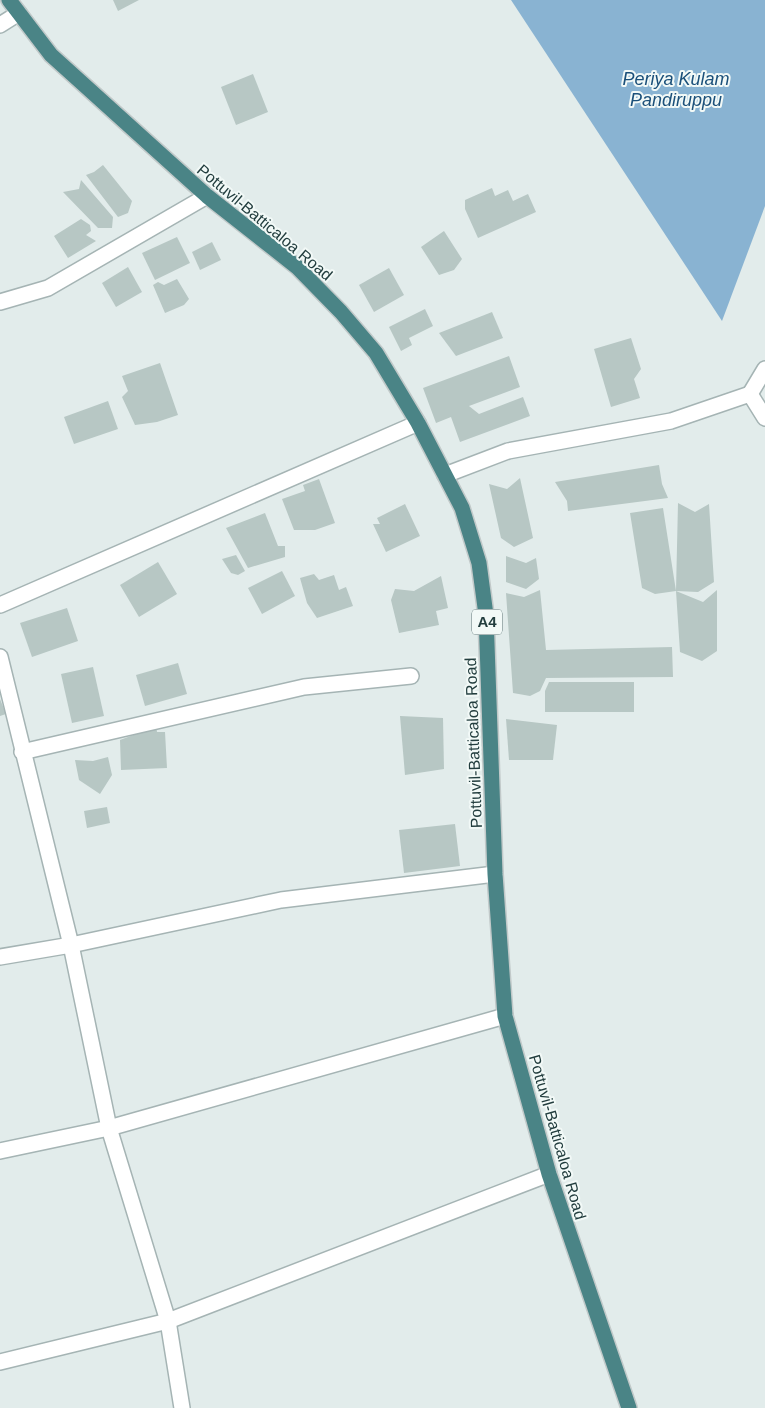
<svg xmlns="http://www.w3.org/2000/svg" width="765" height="1408" font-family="Arial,sans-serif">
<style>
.water{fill:#89b3d2}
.building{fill:#b7c7c4}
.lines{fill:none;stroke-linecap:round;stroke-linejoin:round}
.minor-casing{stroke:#a5b4b4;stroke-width:18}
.trunk-casing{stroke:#c1c9c9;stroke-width:18}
.minor{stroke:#fff;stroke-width:15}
.trunk{stroke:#4a8486;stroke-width:15}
.labels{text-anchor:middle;stroke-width:4;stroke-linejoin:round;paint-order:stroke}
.shield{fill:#f2f9f7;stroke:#607576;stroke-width:1}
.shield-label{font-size:15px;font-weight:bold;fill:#223d3e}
.street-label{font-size:16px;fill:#223d3e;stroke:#f2f9f7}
.water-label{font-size:18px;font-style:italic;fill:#1b507a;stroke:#f2f9f7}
</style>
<rect width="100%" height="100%" fill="#e2eceb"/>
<polygon class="water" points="511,0 765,0 765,206 722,321"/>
<g class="building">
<polygon points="113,0 139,0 118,11"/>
<polygon points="253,74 268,112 236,125 221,87"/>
<polygon points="103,165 132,201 128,213 118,217 86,175 94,172"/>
<polygon points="81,180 113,217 112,228 98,228 63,192 79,189"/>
<polygon points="492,188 495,196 508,190 513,201 528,194 536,212 478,238 465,209 465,200"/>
<polygon points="81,219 90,225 91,231 86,235 96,241 68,258 54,236"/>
<polygon points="444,231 462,259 454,270 439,275 421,247"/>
<polygon points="177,237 190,263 155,280 142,253"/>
<polygon points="212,242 221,260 200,270 192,252"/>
<polygon points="128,267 142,292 116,307 102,283"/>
<polygon points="389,268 404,295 374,312 359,285"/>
<polygon points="177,279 189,299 184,305 165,313 153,285 158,282 164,285"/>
<polygon points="425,309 433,326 409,338 412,345 401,351 389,327"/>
<polygon points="492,312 503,338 456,356 439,333"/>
<polygon points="631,338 641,369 634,379 640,398 611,407 594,349"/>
<polygon points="509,356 520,387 469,406 479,414 523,397 530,416 460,442 451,417 436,423 423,388"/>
<polygon points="160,363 178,415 157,422 135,425 122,397 128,391 122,376"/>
<polygon points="108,401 118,429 74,444 64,417"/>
<polygon points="659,465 662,484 668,498 568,511 567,501 555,482"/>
<polygon points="520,478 533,538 514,547 501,538 489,484 507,489"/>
<polygon points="319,479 335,523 315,530 294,530 282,499 305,491 303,485"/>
<polygon points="678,503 695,512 709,504 714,582 698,592 676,591"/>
<polygon points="405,504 420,536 386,552 373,524 380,524 377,518"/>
<polygon points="663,508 676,591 703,602 717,590 717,651 702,661 680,652 676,591 655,594 642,588 630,513"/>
<polygon points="265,513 278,546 285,546 285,557 248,568 226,528"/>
<polygon points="236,555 245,571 238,575 231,573 222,559"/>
<polygon points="506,556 526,563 536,558 539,579 526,589 506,582"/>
<polygon points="158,562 177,594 139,617 120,585"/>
<polygon points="282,571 295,596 262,614 248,588"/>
<polygon points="314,574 319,580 334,575 339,590 346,587 353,606 317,618 307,603 300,578"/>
<polygon points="441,576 448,608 436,611 439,625 399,633 391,600 395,589 414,591"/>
<polygon points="540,590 546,650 672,647 673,677 546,678 540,691 530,696 513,693 506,593 524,597"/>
<polygon points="67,608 78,641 32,657 20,623"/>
<polygon points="178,663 187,694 145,706 136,675"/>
<polygon points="93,667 104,716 72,723 61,674"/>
<polygon points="549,682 634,682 634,712 545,712 545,691"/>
<polygon points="0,699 6,714 0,716"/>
<polygon points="400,716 443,718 444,769 405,775"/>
<polygon points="506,719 557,725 553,760 509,760"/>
<polygon points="156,725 157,732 165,732 167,768 121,770 120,740 136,734 136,726"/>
<polygon points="108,757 112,775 100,794 79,780 75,760 93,761"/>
<polygon points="107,807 110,823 87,828 84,811"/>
<polygon points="455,824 460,866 404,873 399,830"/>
</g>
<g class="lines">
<defs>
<g id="minor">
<polyline points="0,25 19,13"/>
<polyline points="0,302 48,288 207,196"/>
<polyline points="750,394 765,369"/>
<polyline points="445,475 508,451 671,421 750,394 765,418"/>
<polyline points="0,605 418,423"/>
<polyline points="0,657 71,945 109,1128 168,1321 182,1408"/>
<polyline points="22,752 304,687 411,676"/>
<polyline points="0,957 71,945 281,900 495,874"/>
<polyline points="0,1151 109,1128 505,1016"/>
<polyline points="0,1362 168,1321 549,1174"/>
</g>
<polyline id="trunk" points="9,0 51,55 207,196 297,267 341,312 376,353 418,423 462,508 479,563 486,615 495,874 505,1016 549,1174 629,1408"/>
</defs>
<use href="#minor" class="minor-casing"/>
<use href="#trunk" class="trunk-casing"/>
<use href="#minor" class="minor"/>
<use href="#trunk" class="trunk"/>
</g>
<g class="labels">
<rect class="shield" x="472" y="609.5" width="30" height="25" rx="4"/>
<g class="shield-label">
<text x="487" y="627">A4</text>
</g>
<g class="street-label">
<text transform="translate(265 222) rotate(40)" y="6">Pottuvil-Batticaloa Road</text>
<text transform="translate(473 743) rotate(-92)" y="6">Pottuvil-Batticaloa Road</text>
<text transform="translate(558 1137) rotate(74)" y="6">Pottuvil-Batticaloa Road</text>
</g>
<g class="water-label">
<text x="676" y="85">Periya Kulam<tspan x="676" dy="21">Pandiruppu</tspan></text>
</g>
</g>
</svg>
